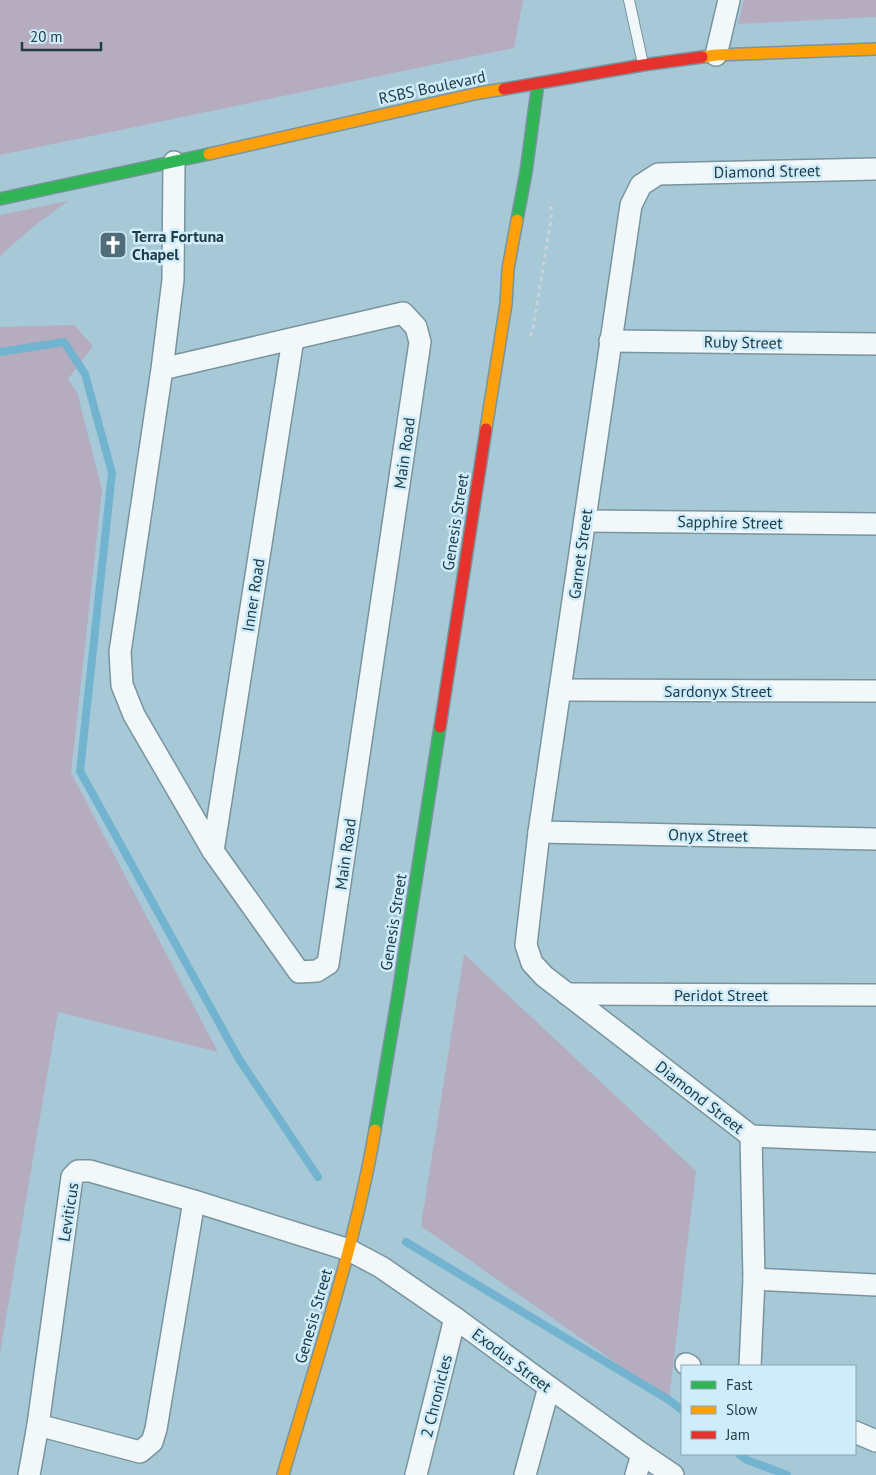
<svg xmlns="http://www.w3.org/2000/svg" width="876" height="1475" font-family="'PT Sans',sans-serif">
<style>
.green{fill:#b5acbf}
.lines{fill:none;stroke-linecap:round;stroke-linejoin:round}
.stream{stroke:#72b4cf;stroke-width:8}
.lane-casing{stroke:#78949e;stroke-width:12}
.street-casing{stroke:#78949e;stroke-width:24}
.fast-casing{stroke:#78949e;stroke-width:14}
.slow-casing{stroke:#78949e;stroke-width:14}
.jam-casing{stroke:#78949e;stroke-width:14}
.path{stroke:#c8d3d8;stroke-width:3;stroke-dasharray:4 4;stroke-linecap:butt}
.lane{stroke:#f2f7f9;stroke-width:10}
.street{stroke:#f2f7f9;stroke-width:21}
.fast{stroke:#30b455;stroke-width:11}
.slow{stroke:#ff9f0a;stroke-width:11}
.jam{stroke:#e5322d;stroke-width:11}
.labels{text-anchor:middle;stroke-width:5;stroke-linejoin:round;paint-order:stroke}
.street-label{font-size:16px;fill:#223c46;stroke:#ceecfa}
.poi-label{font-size:16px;font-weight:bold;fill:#223c46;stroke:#ceecfa;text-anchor:start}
</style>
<rect width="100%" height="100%" fill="#a7c9d7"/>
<g class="green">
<polygon points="0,0 523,0 514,48 0,155"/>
<polygon points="744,0 876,0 876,17 738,24"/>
<polygon points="68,201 34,226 0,256 0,215"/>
<polygon points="74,325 93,346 68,379 77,392 102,490 71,773 218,1052 58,1012 0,1353 0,327"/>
<polygon points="464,954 696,1171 669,1400 421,1226"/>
</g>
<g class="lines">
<g class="stream">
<polyline points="0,352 64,342 85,374 112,473 80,771 239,1059 318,1177"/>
<polyline points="406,1242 669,1400 682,1410"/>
<polyline points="739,1454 747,1460 787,1475"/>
</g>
<defs>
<polyline id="lane" points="629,0 643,64"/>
<g id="street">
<polyline points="716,55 729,0"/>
<polyline points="610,341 876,344"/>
<polyline points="162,369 403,313 416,327 420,342 328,964 317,971 299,972 213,851 134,715 122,685 120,652 162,369 173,280 174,162"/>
<polyline points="585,521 876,524"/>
<polyline points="560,690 876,691"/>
<polyline points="539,832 876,839"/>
<polyline points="213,851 293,339"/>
<polyline points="567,994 876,995"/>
<polyline points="751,1136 876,1141"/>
<polyline points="754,1279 876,1285"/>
<polyline points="686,1364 690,1366"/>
<polyline points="750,1366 754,1279 751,1136 544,976 532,963 526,945 539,832 631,205 641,185 658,174 876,169"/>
<polyline points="38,1425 140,1452 152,1442 156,1429 194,1201"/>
<polyline points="855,1432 876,1441"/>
<polyline points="29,1475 38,1425 72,1177 78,1171 90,1171 194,1201 349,1250 381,1267 455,1318 549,1387 642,1454 673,1475"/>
<polyline points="416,1475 455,1318"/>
<polyline points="525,1475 549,1387"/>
<polyline points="636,1475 642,1454"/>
</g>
<g id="fast">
<polyline points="0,199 209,154"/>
<polyline points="517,220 526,172 538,83"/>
<polyline points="375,1130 398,995 440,727"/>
</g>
<g id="slow">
<polyline points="702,57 716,55 876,49"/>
<polyline points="209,154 479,93 504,89"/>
<polyline points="486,429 506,304 508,269 517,220"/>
<path d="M283 1475C316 1361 355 1247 375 1130"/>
</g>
<g id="jam">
<polyline points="504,89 643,65 702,57"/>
<polyline points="440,727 486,429"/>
</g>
</defs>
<use href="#lane" class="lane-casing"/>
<use href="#street" class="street-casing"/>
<use href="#fast" class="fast-casing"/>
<use href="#slow" class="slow-casing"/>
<use href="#jam" class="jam-casing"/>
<polyline class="path" points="530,336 533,329 552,213 549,202"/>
<use href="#lane" class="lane"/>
<use href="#street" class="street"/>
<use href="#fast" class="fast"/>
<use href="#slow" class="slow"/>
<use href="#jam" class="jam"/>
</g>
<defs>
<symbol id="church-square" viewBox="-11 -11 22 22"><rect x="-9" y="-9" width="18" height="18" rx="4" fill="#516d79" stroke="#ceecfa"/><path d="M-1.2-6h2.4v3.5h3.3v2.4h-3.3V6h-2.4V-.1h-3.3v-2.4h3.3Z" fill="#fff"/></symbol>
</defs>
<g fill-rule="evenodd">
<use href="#church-square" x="97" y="229" width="32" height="32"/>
</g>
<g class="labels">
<g class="street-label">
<text transform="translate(432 87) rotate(-12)" y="6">RSBS Boulevard</text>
<text transform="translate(767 171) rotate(-1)" y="6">Diamond Street</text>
<text transform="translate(743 342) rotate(1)" y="6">Ruby Street</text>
<text transform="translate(404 453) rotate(-82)" y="6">Main Road</text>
<text transform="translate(455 522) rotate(-81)" y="6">Genesis Street</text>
<text transform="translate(730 522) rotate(1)" y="6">Sapphire Street</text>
<text transform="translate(580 554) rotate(-82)" y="6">Garnet Street</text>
<text transform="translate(253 595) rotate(-81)" y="6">Inner Road</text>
<text x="718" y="697">Sardonyx Street</text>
<text transform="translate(708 835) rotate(1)" y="6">Onyx Street</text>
<text transform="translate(345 854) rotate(-82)" y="6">Main Road</text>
<text transform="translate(393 922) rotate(-81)" y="6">Genesis Street</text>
<text x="721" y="1001">Peridot Street</text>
<text transform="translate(700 1097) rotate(38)" y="6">Diamond Street</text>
<text transform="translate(68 1212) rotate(-81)" y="6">Leviticus</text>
<text transform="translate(313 1316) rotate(-74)" y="6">Genesis Street</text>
<text transform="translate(512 1360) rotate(37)" y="6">Exodus Street</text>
<text transform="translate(436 1396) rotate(-76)" y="6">2 Chronicles</text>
</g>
<g class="poi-label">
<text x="132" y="242">Terra Fortuna<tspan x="132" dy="18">Chapel</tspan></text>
</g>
</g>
<rect x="681" y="1365" width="175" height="90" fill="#ceecfa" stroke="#89a6b2"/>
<rect x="691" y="1381" width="25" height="8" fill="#30b455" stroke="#89a6b2"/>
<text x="726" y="1390" font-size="15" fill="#223c46">Fast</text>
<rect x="691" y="1406" width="25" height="8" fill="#ff9f0a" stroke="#89a6b2"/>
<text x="726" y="1415" font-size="15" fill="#223c46">Slow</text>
<rect x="691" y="1431" width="25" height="8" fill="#e5322d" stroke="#89a6b2"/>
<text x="726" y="1440" font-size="15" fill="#223c46">Jam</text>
<path d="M22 42v8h79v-8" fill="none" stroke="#223c46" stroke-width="2.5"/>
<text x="30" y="42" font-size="15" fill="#223c46" stroke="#ceecfa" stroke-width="4" paint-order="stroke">20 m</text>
</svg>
